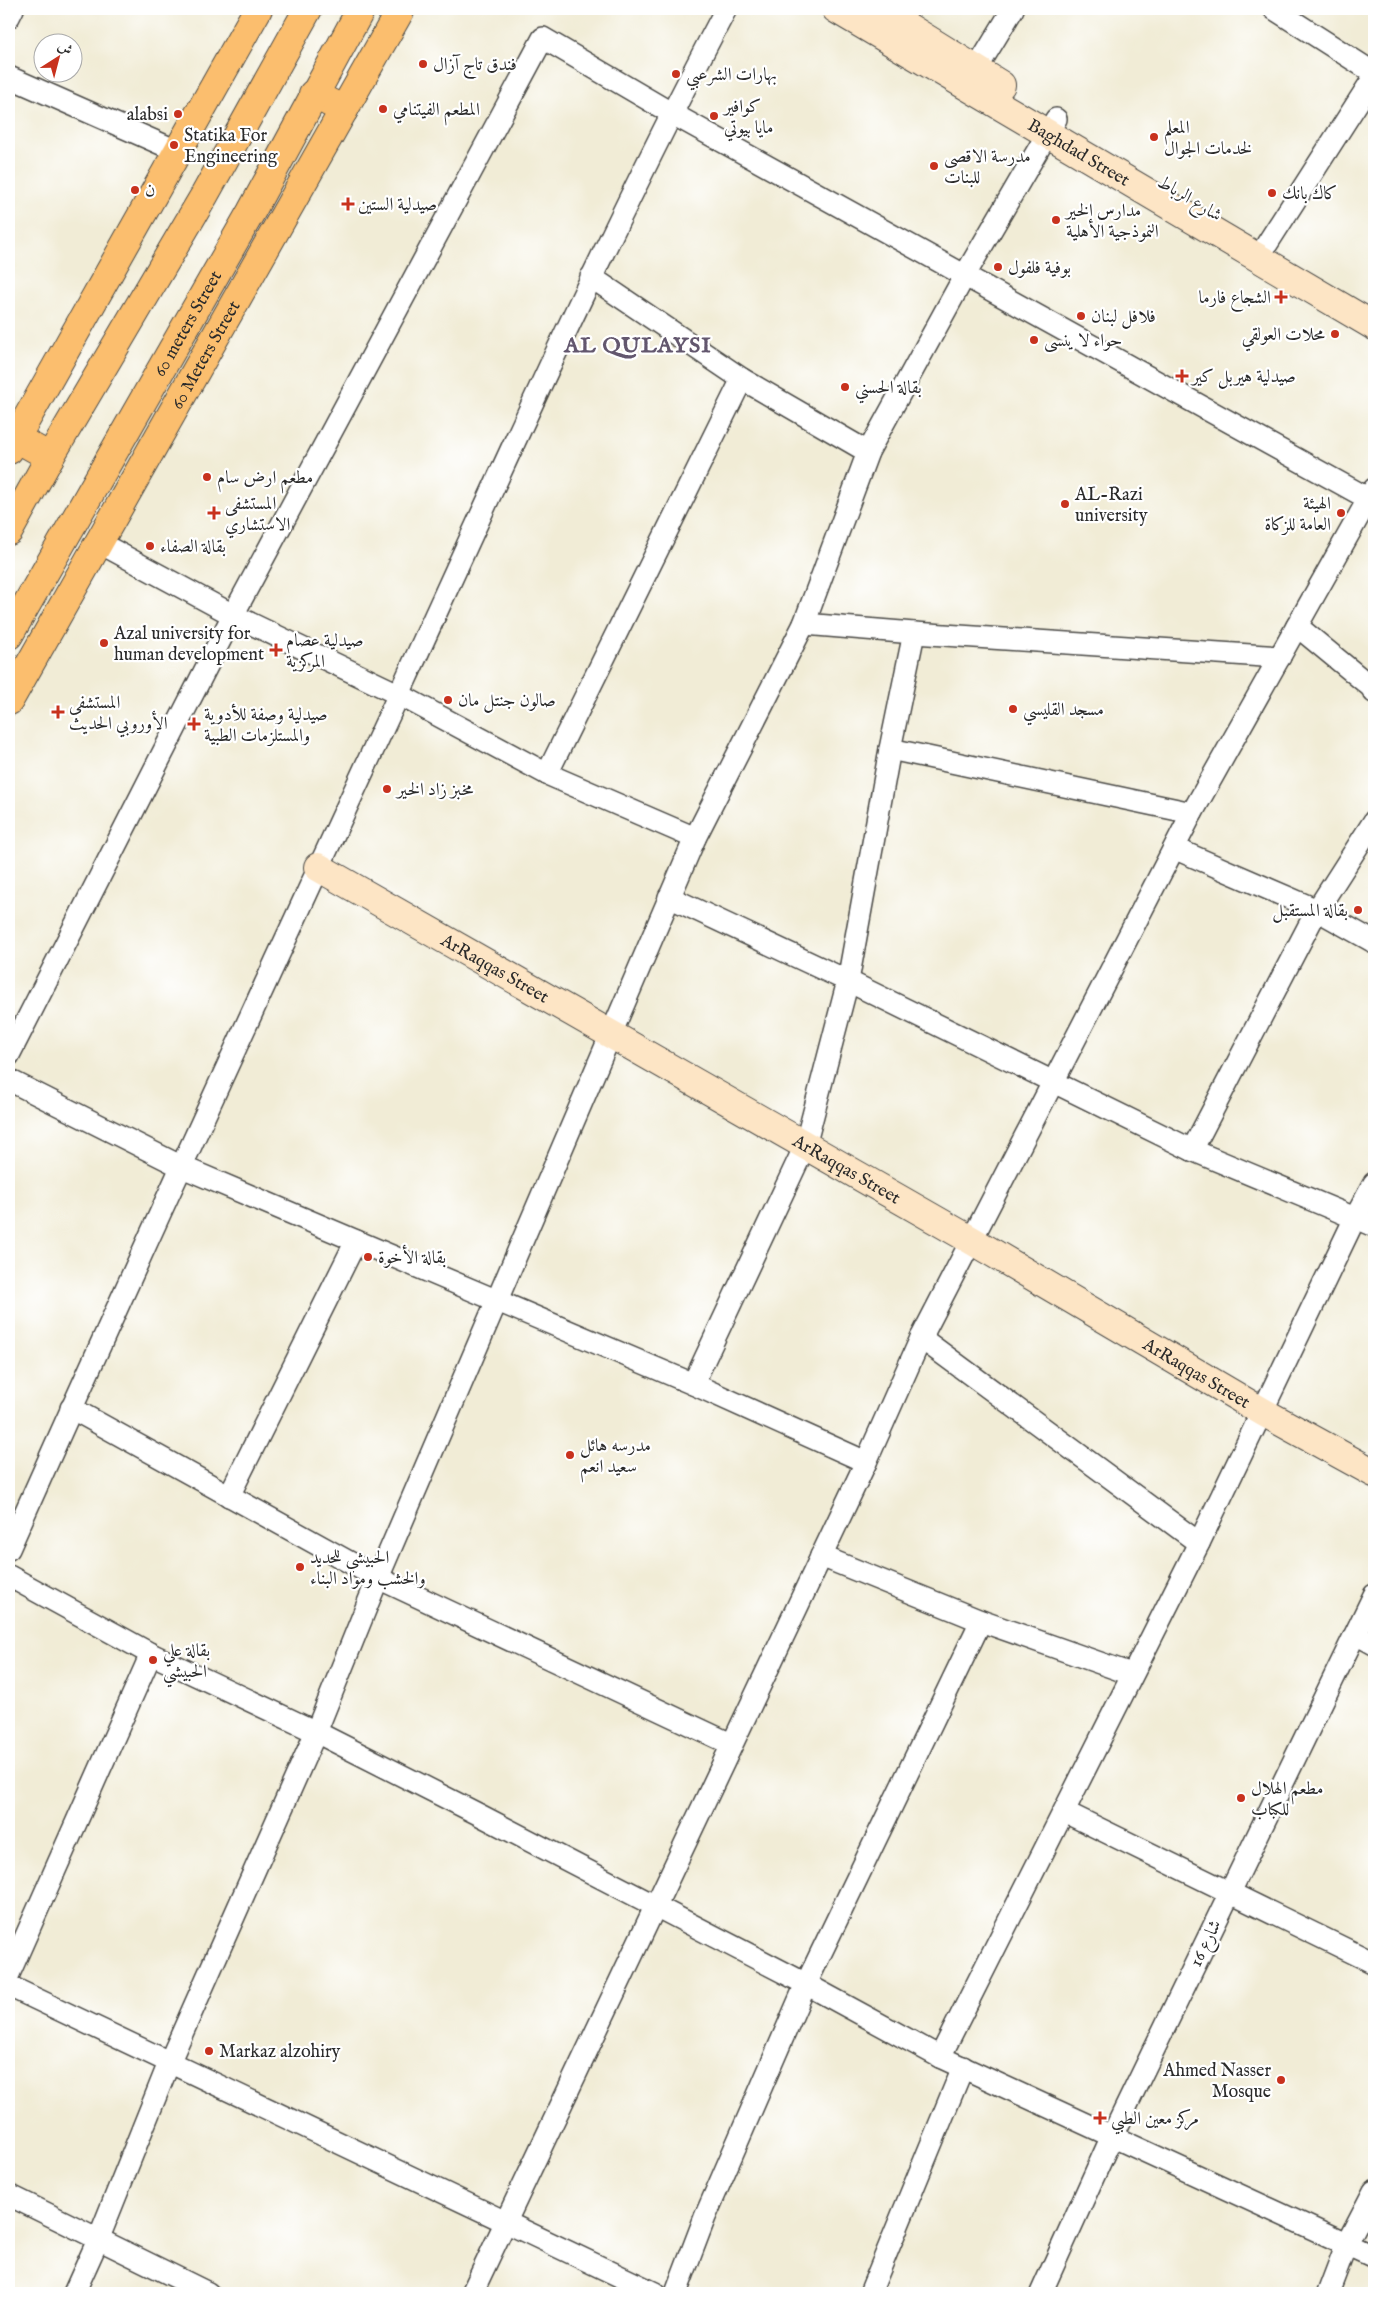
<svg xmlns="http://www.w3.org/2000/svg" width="1383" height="2302" font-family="'IM FELL English',Amiri,serif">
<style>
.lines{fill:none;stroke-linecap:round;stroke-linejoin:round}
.street-casing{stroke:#494845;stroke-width:24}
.secondary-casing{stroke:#494845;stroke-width:30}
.primary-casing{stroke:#494845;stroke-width:30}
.highway-casing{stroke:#494845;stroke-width:30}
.street{stroke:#fff;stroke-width:21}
.secondary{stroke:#fde5c5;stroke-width:28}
.primary{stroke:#fbbe6e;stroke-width:28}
.highway{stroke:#fbbe6e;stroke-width:28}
.poi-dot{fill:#c8321e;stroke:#fff;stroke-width:2}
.labels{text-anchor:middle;stroke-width:4.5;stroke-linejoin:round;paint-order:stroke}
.poi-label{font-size:18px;fill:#2b2b2b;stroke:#fff;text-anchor:start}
.street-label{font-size:18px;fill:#2b2b2b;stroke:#fff}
.district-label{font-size:22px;font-weight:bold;letter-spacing:1px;fill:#63576e;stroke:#fff}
</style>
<rect width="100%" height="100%" fill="#fff"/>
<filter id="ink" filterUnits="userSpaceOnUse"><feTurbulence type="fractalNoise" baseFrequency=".02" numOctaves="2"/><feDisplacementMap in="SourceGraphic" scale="10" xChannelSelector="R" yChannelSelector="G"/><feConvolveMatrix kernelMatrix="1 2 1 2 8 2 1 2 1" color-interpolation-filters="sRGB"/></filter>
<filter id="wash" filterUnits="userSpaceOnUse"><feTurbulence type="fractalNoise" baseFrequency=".0096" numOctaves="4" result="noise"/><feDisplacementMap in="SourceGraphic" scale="20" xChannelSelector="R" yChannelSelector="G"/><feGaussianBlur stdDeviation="1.12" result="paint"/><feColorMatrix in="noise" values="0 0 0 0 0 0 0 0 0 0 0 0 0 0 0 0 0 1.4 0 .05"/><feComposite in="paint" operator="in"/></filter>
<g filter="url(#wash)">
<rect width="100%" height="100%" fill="#f1ecd6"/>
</g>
<g filter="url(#ink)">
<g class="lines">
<defs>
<g id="street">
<polyline points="1274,9 1374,73"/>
<polyline points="9,17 13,9"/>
<polyline points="976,70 1013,9"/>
<polyline points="9,77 177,151"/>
<polyline points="1267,244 1374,77"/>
<polyline points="591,277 742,379 868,452"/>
<polyline points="98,542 233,615 398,694 547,774 695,838"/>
<polyline points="804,624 914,633 1280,657"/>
<polyline points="1297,626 1371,687 1374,692"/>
<polyline points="890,749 1192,813"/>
<polyline points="547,774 742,379"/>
<polyline points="1176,849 1317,910 1374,942"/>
<polyline points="669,897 848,981 1192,1150 1374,1226"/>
<polyline points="9,1055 233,615 543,38 671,113 1369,499"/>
<polyline points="9,1080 180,1166 693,1384 866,1462"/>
<polyline points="1192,1150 1317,910 1374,821"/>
<polyline points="921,1338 1199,1543"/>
<polyline points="693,1384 805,1146 848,981 890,749 914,633"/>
<polyline points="71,1408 378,1578 731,1744"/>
<polyline points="229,1496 356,1241"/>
<path d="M9 1549C138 1258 272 968 406 679 509 454 610 228 726 9"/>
<polyline points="821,1556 981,1621 1131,1674"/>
<polyline points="9,1576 151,1654 316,1732 476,1813 806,1984 940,2057 1374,2257"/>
<polyline points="1356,1634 1374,1644"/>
<polyline points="1065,1812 1374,1963"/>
<polyline points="9,1974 151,1654"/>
<polyline points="9,1986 655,2293"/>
<polyline points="940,2057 1199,1543 1355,1218 1374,1183"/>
<polyline points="9,2195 208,2293"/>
<polyline points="74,2293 98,2240 169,2063 316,1732 378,1578 695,838 804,624 868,452 965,275 1056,119"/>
<polyline points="472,2293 866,1462 921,1338 1192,813 1374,489"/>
<polyline points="676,2293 705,2217 806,1984 981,1621"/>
<polyline points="870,2293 963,2067"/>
<polyline points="1041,2293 1112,2136 1374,1595"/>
<polyline points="1328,2293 1347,2243 1374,2191"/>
</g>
<g id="secondary">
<path id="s1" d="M836 9 1374 326"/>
<polyline points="879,9 1001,85"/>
<path id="s2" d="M318 867 971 1240 1263 1412 1374 1473"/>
</g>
<g id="primary">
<polyline points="9,450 258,9"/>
<path id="s3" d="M9 701 401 9"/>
</g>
<g id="highway">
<polyline points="313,94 344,110"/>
<polyline points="16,438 50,457"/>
<polyline points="9,531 50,457 204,196 308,9"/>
<path id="s4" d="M9 635 251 212 361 9"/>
</g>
</defs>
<use href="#street" class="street-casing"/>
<use href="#secondary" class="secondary-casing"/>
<use href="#primary" class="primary-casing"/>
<use href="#highway" class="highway-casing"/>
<use href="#street" class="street"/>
<use href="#secondary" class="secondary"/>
<use href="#primary" class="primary"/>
<use href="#highway" class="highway"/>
</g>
</g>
<g class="poi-dot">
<circle cx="423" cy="64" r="5"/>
<circle cx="676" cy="74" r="5"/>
<circle cx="383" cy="109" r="5"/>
<circle cx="178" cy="114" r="5"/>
<circle cx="714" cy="116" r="5"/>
<circle cx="1154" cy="137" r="5"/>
<circle cx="174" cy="145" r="5"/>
<circle cx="934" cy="166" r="5"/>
<circle cx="135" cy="190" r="5"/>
<circle cx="1272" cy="193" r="5"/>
<path d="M345.5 196.5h5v5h5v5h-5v5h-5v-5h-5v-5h5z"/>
<circle cx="1056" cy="220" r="5"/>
<circle cx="998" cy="267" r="5"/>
<path d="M1278.5 289.5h5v5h5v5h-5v5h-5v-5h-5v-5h5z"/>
<circle cx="1081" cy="316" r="5"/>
<circle cx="1335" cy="334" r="5"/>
<circle cx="1034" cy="340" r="5"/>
<path d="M1179.5 368.5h5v5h5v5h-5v5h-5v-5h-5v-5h5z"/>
<circle cx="845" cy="387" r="5"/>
<circle cx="207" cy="477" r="5"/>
<circle cx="1065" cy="504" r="5"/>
<path d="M211.5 505.5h5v5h5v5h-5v5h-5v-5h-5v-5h5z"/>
<circle cx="1341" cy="513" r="5"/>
<circle cx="150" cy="546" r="5"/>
<circle cx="104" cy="643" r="5"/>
<path d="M273.5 642.5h5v5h5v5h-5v5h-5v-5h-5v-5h5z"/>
<circle cx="448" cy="700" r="5"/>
<circle cx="1013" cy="709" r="5"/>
<path d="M55.5 704.5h5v5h5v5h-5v5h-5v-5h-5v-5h5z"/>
<path d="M191.5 716.5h5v5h5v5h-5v5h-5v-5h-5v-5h5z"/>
<circle cx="387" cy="789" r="5"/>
<circle cx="1358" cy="910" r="5"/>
<circle cx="368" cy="1257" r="5"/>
<circle cx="570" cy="1455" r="5"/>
<circle cx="300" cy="1567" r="5"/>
<circle cx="153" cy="1660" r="5"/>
<circle cx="1241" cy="1798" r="5"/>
<circle cx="209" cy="2051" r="5"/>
<circle cx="1281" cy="2080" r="5"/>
<path d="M1097.5 2110.5h5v5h5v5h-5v5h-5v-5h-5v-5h5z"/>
</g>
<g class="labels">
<g class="poi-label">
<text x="433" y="70">فندق تاج آزال</text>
<text x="686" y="80">بهارات الشرعبي</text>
<text x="724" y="112">كوافير<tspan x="724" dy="21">مايا بيوتي</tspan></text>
<text x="393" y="115">المطعم الفيتنامي</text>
<text x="168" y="120" text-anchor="end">alabsi</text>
<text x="1164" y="133">المعلم<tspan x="1164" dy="21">لخدمات الجوال</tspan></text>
<text x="184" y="141">Statika For<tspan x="184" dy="21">Engineering</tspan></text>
<text x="944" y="162">مدرسة الاقصى<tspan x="944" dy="21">للبنات</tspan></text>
<text x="145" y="196">ن</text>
<text x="1282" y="199">كاك بانك</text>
<text x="358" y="210">صيدلية الستين</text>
<text x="1066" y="216">مدارس الخير<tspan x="1066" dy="21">النموذجية الأهلية</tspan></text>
<text x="1008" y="273">بوفية فلفول</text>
<text x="1271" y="303" text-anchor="end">الشجاع فارما</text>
<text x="1091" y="322">فلافل لبنان</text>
<text x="1325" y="340" text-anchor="end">محلات العولقي</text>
<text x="1044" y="346">حواء لا ينسى</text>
<text x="1192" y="382">صيدلية هيربل كير</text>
<text x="855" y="393">بقالة الحسني</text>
<text x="217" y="483">مطعم ارض سام</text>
<text x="1075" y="500">AL-Razi<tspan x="1075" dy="21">university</tspan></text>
<text x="225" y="509">المستشفى<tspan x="225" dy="21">الاستشاري</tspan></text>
<text x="1331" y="509" text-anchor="end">الهيئة<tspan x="1331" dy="21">العامة للزكاة</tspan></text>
<text x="160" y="552">بقالة الصفاء</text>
<text x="114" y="639">Azal university for<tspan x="114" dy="21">human development</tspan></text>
<text x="286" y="646">صيدلية عصام<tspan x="286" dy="21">المركزية</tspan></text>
<text x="458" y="706">صالون جنتل مان</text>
<text x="69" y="708">المستشفى<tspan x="69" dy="21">الأوروبي الحديث</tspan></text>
<text x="1023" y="715">مسجد القليسي</text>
<text x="204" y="720">صيدلية وصفة للأدوية<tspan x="204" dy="21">والمستلزمات الطبية</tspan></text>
<text x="397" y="795">مخبز زاد الخير</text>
<text x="1348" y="916" text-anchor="end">بقالة المستقبل</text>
<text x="378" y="1263">بقالة الأخوة</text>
<text x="580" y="1451">مدرسه هائل<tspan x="580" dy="21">سعيد انعم</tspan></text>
<text x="310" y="1563">الحبيشي للحديد<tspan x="310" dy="21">والخشب ومواد البناء</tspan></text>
<text x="163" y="1656">بقالة علي<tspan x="163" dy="21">الحبيشي</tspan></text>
<text x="1251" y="1794">مطعم الهلال<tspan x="1251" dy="21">للكباب</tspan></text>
<text x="219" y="2057">Markaz alzohiry</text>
<text x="1271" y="2076" text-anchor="end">Ahmed Nasser<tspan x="1271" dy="21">Mosque</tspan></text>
<text x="1111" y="2124">مركز معين الطبي</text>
</g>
<g class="street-label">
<text dy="6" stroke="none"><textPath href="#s1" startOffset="282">Baghdad Street</textPath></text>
<text transform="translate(1190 198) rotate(31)" y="6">شارع الرباط</text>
<text dy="6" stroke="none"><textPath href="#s4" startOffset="359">60 meters Street</textPath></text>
<text dy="6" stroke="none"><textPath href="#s3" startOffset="398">60 Meters Street</textPath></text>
<text dy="6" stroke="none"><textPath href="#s2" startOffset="204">ArRaqqas Street</textPath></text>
<text dy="6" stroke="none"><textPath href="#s2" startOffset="609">ArRaqqas Street</textPath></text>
<text dy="6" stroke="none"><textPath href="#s2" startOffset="1014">ArRaqqas Street</textPath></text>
<text transform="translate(1205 1943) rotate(-64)" y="6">شارع 16</text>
</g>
<g class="district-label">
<text x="638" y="352">AL QULAYSI</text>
</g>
</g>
<rect width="1383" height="2302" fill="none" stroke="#fff" stroke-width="30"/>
<g transform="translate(58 58) rotate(36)"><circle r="24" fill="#ffffff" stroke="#aaaaaa"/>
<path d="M0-4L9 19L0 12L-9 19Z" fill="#c8321e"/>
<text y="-8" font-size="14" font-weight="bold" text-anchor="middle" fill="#2b2b2b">ش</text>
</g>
</svg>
